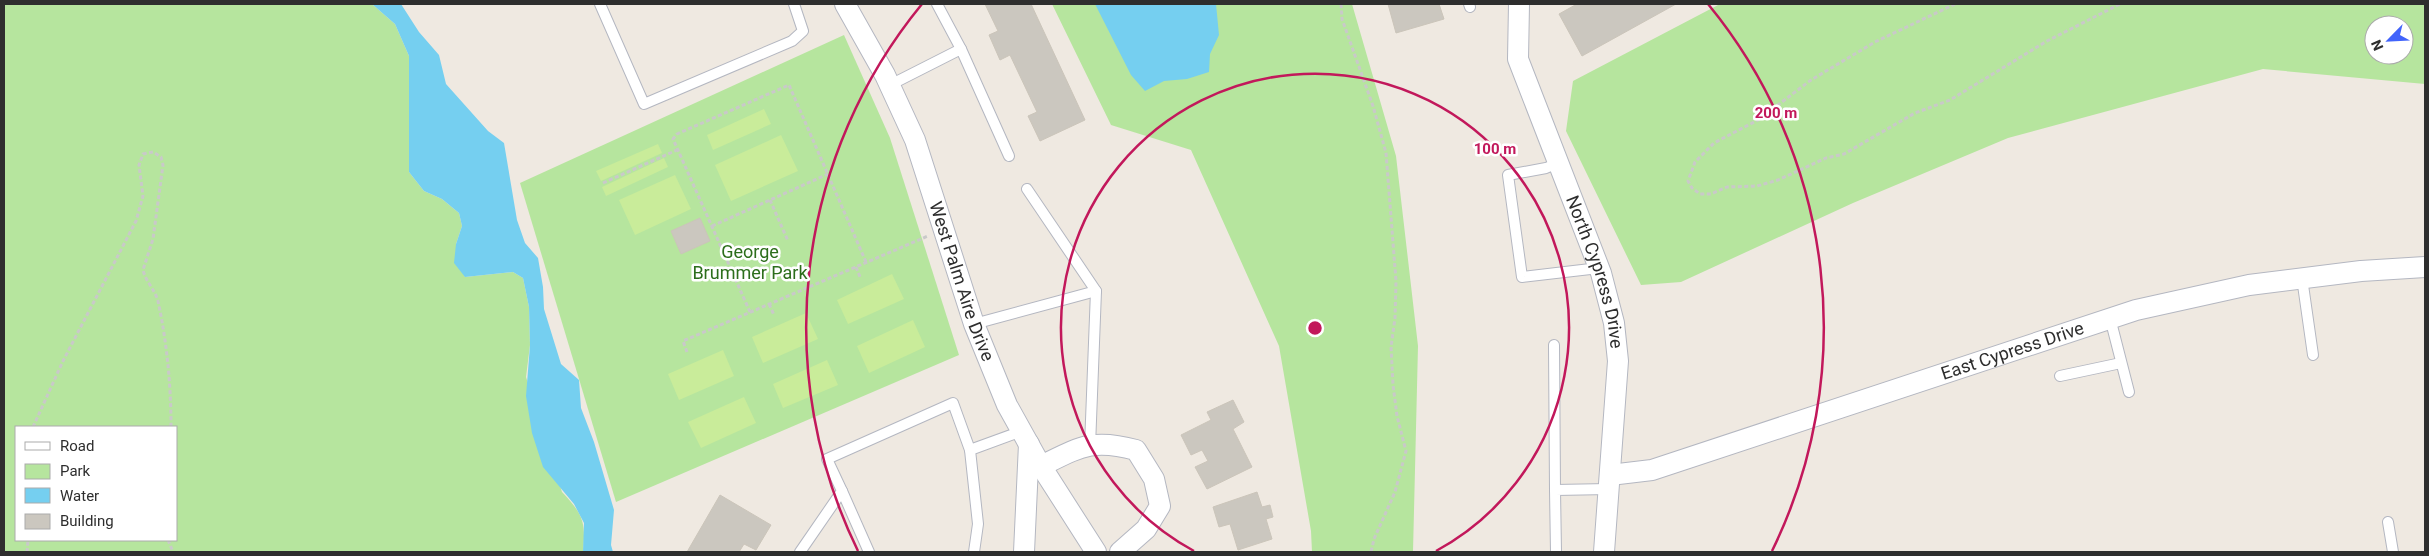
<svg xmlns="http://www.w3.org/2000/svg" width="2429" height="556" font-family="Roboto,sans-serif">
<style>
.green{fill:#b6e59e;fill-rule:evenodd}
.pitch{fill:#c9ec9a}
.water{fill:#75cff0}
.building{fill:#cbc7bf;stroke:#cbc5ba}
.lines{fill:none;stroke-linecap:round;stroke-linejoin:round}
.service-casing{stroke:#b4b7c1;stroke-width:12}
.minor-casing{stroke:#b4b7c1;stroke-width:22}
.path{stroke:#c9c9c9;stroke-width:3;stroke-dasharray:4 2.5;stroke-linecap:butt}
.service{stroke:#fff;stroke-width:10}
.minor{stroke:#fff;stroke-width:20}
.ring{fill:none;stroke:#c2185b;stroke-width:2.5}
.labels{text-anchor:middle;stroke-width:5;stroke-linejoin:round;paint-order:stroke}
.park-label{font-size:18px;fill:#2c6e1b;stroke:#fff}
.street-label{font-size:18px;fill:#2e2e2e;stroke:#fff}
.centre{fill:#c2185b;stroke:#fff;stroke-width:2.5}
.ring-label{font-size:15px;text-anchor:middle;font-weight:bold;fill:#c2185b;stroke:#fff;stroke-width:5;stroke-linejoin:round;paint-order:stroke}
</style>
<rect width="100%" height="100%" fill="#efe9e1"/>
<g class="green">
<path d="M4 4H372L395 24 409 56V172L424 191 442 199 459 213 462 226 456 244 465 277 513 272 523 278 529 307 530 345 526 377 562 492C583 514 586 522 583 552H4ZM16 427H176V540H16Z"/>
<polygon points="1052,4 1352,4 1396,156 1418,346 1413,552 1312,552 1311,531 1279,346 1191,150 1111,125"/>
<path d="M1720 4H2425V84L2263 69 2008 138 1853 203 1681 282 1641 285 1566 131 1573 81ZM2374 25H2404V55H2374Z"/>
<polygon points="844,35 890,138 959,355 616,502 520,183"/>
</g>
<g class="pitch">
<polygon points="764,109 771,124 713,150 707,135"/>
<polygon points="781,135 798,171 731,201 715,165"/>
<polygon points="658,144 662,153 601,181 596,171"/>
<polygon points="664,158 668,167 606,196 602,187"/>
<polygon points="675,175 691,209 635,235 619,200"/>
<polygon points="892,274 904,299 848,324 837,300"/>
<polygon points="806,313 818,339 763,363 752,337"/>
<polygon points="913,320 925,347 869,373 857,346"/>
<polygon points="723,350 734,376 679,400 668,374"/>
<polygon points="827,360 838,385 783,408 773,384"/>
<polygon points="744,397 756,423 701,448 688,422"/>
</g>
<g class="water">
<polygon points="372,4 401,4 419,32 439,55 446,84 488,131 504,143 517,220 525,243 538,258 543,287 544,309 561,364 579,380 581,408 594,442 614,510 611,545 613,552 583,552 584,523 574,504 543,467 532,433 526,396 530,345 529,307 523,278 513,272 465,277 454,263 456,244 462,226 459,213 442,199 424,191 409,172 409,56 395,24"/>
<polygon points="1095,4 1216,4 1219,35 1210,54 1209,72 1187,79 1164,81 1145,91 1131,75"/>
</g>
<g class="building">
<polygon points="985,4 1031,4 1085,120 1040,141 1028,116 1037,112 1010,55 1000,60 989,35 998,31"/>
<polygon points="1388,4 1439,4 1444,19 1396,33"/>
<polygon points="1577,4 1590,5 1676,4 1582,56 1559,14"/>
<polygon points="700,218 710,241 681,254 671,231"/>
<polygon points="1233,400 1244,422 1233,429 1252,467 1207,489 1195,467 1208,461 1202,450 1191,455 1181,435 1211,420 1207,412"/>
<polygon points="1257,492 1262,507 1270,505 1273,517 1266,519 1272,539 1238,550 1230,524 1219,527 1213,507"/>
<polygon points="720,495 771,525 756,550 744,544 739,552 687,552"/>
</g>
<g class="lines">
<defs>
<g id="service">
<polyline points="600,4 644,104 792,41 803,31 794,4"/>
<polyline points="937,4 961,49"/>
<polyline points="1469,4 1470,7"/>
<polyline points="890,85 961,49 1009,156"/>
<polyline points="1558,163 1546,168 1508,175 1522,277 1599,268"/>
<polyline points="1027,189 1096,291 1090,446"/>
<polyline points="2302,278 2313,355"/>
<polyline points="2110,318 2129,392"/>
<polyline points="974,324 1096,291"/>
<polyline points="1554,345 1555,490"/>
<polyline points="2060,376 2121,363"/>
<polyline points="842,491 869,552"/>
<polyline points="2388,522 2393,552"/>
<polyline points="800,552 842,491 827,459 953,403 970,450"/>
<polyline points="974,552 978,524 970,450 1022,431"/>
<polyline points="1556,552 1555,490 1609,489"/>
</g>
<g id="minor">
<path id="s1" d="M845 4 885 75 915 140 974 324 1007 405 1041 466 1096 552"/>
<path id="s2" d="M1519 4 1518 59 1601 273 1614 323 1618 361 1604 552"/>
<path d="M1041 466C1080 447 1092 438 1136 450L1154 479 1160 506 1146 529 1120 552"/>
<path id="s3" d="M1610 475 1652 470 2136 310 2249 285 2361 271 2425 267"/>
<polyline points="1024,552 1029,444"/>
</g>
</defs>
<use href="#service" class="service-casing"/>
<use href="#minor" class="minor-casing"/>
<g class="path">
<polyline points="1341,4 1342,19 1373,106 1386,153 1396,281 1395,318 1391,347 1393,385 1397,416 1406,451 1395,492 1374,539 1371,552"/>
<polyline points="1955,4 1875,42 1811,80 1758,120 1714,143 1695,162 1688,181 1692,188 1700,194 1711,194 1727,187 1757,186 1778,180 1826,158 1844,154 1915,113 1950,100 2047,41 2120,4"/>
<polyline points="603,183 677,150"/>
<polyline points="770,200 788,241"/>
<polyline points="712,226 828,174"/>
<polyline points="856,267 860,277"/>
<polyline points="720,274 731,269"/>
<polyline points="769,304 774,315"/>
<polyline points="750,312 673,139 677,134 789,85 866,262"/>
<polyline points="687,352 683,341 928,236"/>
<path d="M33 427 63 361 136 221 143 196 139 165 143 154 153 152 161 157 163 165 153 239 143 270C146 282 155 290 158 301 167 343 171 385 171 427"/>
<polyline points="168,540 173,552"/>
<polyline points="27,552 28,540"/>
</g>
<use href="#service" class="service"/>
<use href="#minor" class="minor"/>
</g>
<g class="ring">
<path d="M1194 551A254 254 0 1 1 1436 551"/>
<path d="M858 551A509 509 0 0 1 922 4M1708 4A509 509 0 0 1 1772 551"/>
</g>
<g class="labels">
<g class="park-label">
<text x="750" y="258">George<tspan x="750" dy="21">Brummer Park</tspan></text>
</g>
<g class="street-label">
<text dy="6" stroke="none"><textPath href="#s2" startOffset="282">North Cypress Drive</textPath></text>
<text dy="6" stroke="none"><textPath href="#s1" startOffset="302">West Palm Aire Drive</textPath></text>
<text dy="6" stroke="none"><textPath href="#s3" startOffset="422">East Cypress Drive</textPath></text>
</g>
</g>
<circle cx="1315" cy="328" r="8" class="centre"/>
<g class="ring-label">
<text x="1776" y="118">200 m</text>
<text x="1495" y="154">100 m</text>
</g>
<rect width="2429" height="556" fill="none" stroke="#2e2e2e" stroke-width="10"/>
<rect x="15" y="426" width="162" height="115" fill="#ffffff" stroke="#ababab"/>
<rect x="25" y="442" width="25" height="8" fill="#ffffff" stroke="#ababab"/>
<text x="60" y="451" font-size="15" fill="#2e2e2e">Road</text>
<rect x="25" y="464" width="25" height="15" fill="#b6e59e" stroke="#ababab"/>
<text x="60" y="476" font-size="15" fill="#2e2e2e">Park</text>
<rect x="25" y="488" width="25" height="15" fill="#75cff0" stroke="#ababab"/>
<text x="60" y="501" font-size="15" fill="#2e2e2e">Water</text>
<rect x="25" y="514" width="25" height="15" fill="#cbc7bf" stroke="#ababab"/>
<text x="60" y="526" font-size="15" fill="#2e2e2e">Building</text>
<g transform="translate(2389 40) rotate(246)"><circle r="24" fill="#ffffff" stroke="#ababab"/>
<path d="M0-4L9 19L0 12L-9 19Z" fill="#4264fb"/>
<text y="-8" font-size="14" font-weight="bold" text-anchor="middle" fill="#2e2e2e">N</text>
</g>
</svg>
